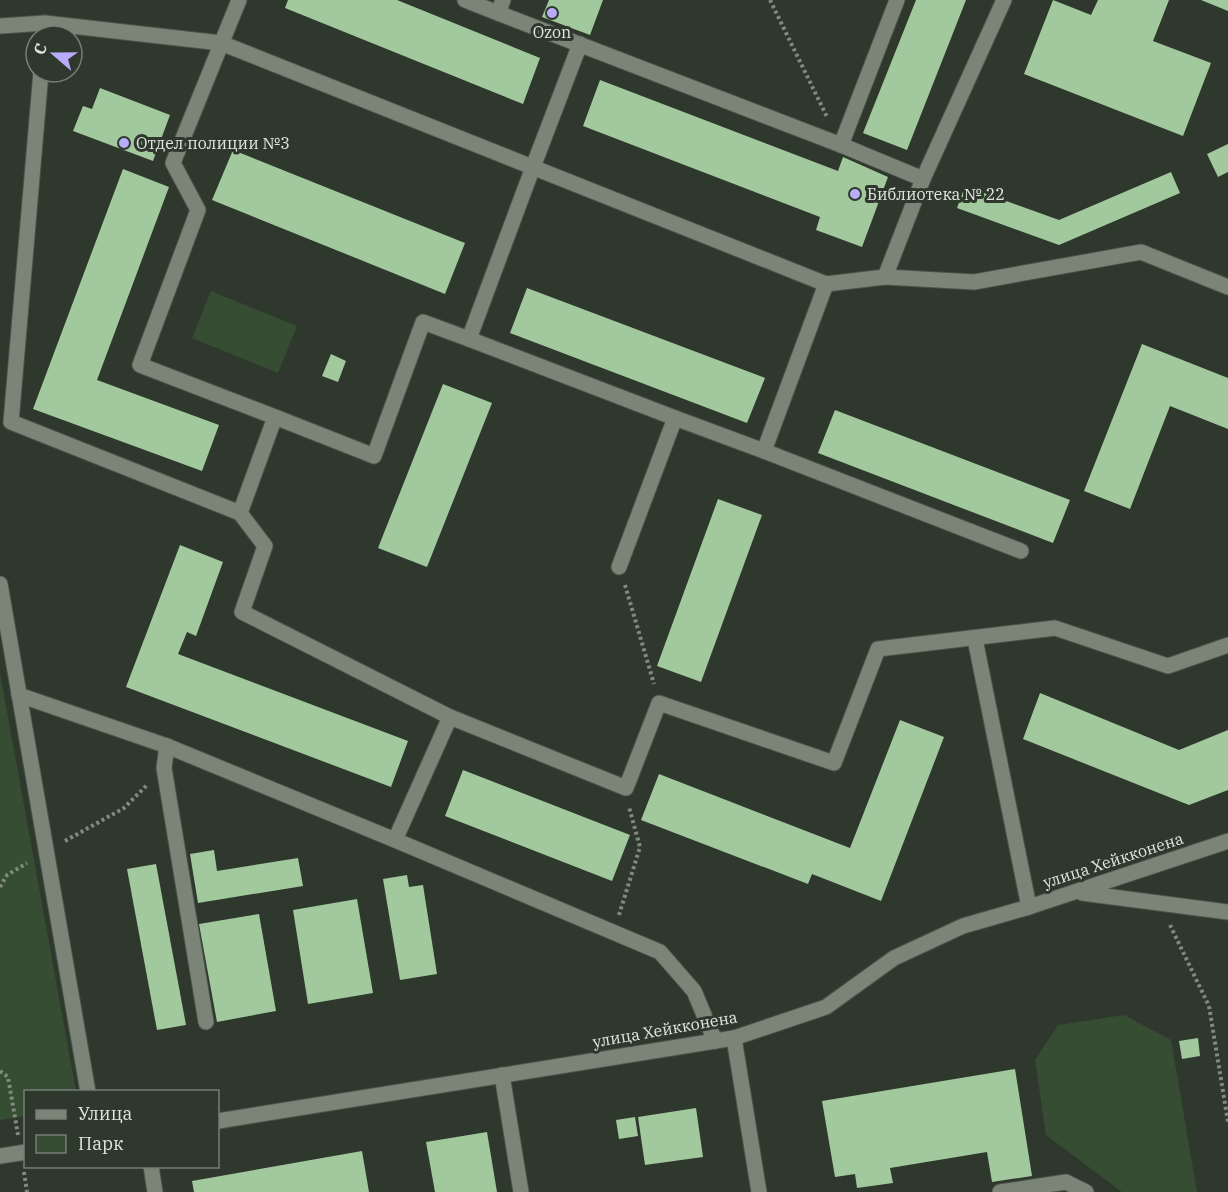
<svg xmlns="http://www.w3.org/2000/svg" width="1228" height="1192" font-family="'IBM Plex Serif',serif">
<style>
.green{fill:#364c33}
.building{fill:#a2c99d}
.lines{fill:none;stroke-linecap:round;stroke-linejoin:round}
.lane-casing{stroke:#4c544a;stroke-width:17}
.street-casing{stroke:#4c544a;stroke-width:17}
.path{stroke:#828a80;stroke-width:4;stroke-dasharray:3 3;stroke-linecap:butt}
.lane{stroke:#7a8578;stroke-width:15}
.street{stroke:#7a8578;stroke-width:15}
.poi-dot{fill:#b8abf7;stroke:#2f382d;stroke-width:2}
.labels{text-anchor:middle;stroke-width:6;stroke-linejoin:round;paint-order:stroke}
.poi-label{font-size:16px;fill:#e1e7e0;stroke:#2f382d;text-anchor:start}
.street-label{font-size:16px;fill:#e1e7e0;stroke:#2f382d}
</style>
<rect width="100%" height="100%" fill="#2f382d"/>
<g class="green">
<polygon points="211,291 297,326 278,373 192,338"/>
<polygon points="0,673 76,1091 26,1092 25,1116 0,1120"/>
<polygon points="1124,1015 1171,1040 1197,1192 1122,1192 1046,1135 1035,1060 1058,1025"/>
</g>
<g class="building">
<polygon points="288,0 397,0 540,58 523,104 285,8"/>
<polygon points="549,0 603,0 590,35 542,17"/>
<polygon points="916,0 966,0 907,150 863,133"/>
<polygon points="1053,0 1091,15 1098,0 1169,0 1153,41 1211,63 1183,136 1024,74"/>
<polygon points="1201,0 1228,0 1228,11"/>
<polygon points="600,80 838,171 843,157 888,177 862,247 816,230 820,217 583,126"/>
<polygon points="100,88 170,115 153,161 73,131 83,106 92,109"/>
<polygon points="1228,144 1228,172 1218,177 1207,154"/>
<polygon points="233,150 465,243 445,294 212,200"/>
<polygon points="123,169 169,187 97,380 219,425 202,471 33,409"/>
<polygon points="1171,172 1180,193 1059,245 957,208 965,186 1059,220"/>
<polygon points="527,288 765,378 747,423 510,333"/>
<polygon points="1142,344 1228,378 1228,429 1170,406 1130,509 1084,491"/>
<polygon points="331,354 346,361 338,382 322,376"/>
<polygon points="443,384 492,403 427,567 378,548"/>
<polygon points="835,410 1070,500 1053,543 818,453"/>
<polygon points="718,499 762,515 701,682 657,666"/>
<polygon points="180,545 223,562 196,636 187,632 178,654 408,741 391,787 126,687"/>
<polygon points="1040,693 1179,750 1228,730 1228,790 1189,805 1023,739"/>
<polygon points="900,720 944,737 881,901 812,874 808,884 641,820 659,774 850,848"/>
<polygon points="463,770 630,835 612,881 445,816"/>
<polygon points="214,850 217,871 298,858 303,886 198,903 190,854"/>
<polygon points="156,864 186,1025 157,1030 127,869"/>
<polygon points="407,875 409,887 423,885 437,974 400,980 383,879"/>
<polygon points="357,899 373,993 308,1004 293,910"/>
<polygon points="259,914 276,1011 217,1022 199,924"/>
<polygon points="1198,1038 1200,1056 1182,1059 1179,1041"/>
<polygon points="1015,1069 1032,1176 992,1182 987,1152 890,1168 893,1183 857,1188 855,1174 835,1177 822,1101"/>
<polygon points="696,1108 703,1157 645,1165 638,1117"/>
<polygon points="635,1117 638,1136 619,1139 616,1120"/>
<polygon points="487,1132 497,1192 435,1192 426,1142"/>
<polygon points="362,1151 369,1192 194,1192 192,1181"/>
</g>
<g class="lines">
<defs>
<g id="lane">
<polyline points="465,0 498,13 503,0"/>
<polyline points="897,0 841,145 923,179"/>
<polyline points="1004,0 923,179 885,277 974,282 1141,252 1228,287"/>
<polyline points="498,13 841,145"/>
<polyline points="41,72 11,422 240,513"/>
<polyline points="469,339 675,418"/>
<polyline points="275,417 374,456 423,322 469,339 533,167"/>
<polyline points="764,451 1021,551"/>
<polyline points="619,567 675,418 764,451 826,284"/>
<polyline points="975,639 1029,907"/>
<polyline points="19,695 167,746 395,840 450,717 242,612 265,546 240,513 275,417 140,365 198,210 173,163 239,0"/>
<polyline points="450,717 626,788 659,703 834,763 878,649 1055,628 1168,666 1228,645"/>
<polyline points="167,746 164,768 206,1022"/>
<polyline points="395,840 660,952 694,991 715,1041"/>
<polyline points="734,1038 759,1192"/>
<polyline points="502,1075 521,1192"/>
<polyline points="151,1166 155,1192"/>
<polyline points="1000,1192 1066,1182 1086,1192"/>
</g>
<g id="street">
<polyline points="0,26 45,23 221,43 826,284 885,277"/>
<polyline points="533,167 580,44"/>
<polyline points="0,584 88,1092"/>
<polyline points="1082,893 1228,912"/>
<polyline points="218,1121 734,1038 826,1007 894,958 963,926 1029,907 1228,841"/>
<polyline points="0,1156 26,1152"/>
</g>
</defs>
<use href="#lane" class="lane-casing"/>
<use href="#street" class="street-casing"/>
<g class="path">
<polyline points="770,0 827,117"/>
<polyline points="625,585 654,684"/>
<polyline points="65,841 124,808 147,785"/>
<polyline points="0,887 7,875 27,863"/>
<polyline points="619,915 640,847 629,807"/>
<polyline points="1170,925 1209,1006 1228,1122"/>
<polyline points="0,1071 8,1077 18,1135"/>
<polyline points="24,1172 27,1192"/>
</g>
<use href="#lane" class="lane"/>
<use href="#street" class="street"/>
</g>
<g class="poi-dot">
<circle cx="552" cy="13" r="6"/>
<circle cx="124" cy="143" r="6"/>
<circle cx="855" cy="194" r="6"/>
</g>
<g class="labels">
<g class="poi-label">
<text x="552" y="38" text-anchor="middle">Ozon</text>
<text x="136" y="149">Отдел полиции №3</text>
<text x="867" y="200">Библиотека № 22</text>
</g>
<g class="street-label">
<text transform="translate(1113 860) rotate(-18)" y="6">улица Хейкконена</text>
<text transform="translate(665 1029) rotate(-10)" y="6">улица Хейкконена</text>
</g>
</g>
<rect x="24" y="1090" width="195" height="78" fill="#2f382d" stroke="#767e75" stroke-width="1.5"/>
<rect x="36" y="1110" width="30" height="9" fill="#7a8578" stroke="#767e75" stroke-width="1.5"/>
<text x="78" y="1120" font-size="18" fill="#e1e7e0">Улица</text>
<rect x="36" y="1135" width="30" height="18" fill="#364c33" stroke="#767e75" stroke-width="1.5"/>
<text x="78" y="1150" font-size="18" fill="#e1e7e0">Парк</text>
<g transform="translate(54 54) rotate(290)"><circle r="28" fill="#2f382d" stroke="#767e75" stroke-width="1.5"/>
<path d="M0-4.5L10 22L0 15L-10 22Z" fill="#b8abf7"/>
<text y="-9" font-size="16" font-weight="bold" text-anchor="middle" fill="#e1e7e0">С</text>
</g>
</svg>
